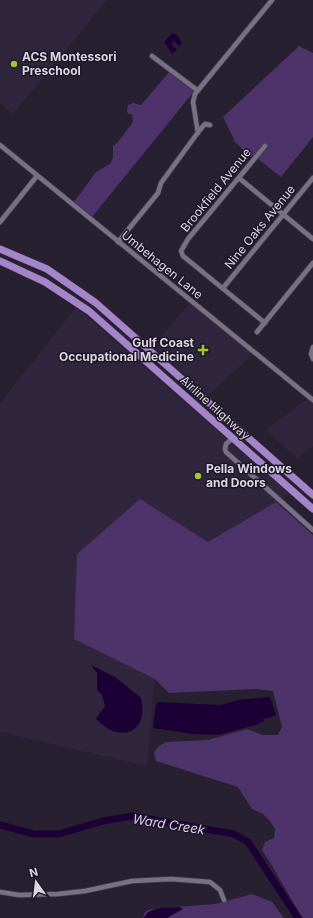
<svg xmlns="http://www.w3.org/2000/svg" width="313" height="918" font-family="Inter,sans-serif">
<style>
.built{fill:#2f253c}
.green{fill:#4e336b}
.water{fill:#1c0035}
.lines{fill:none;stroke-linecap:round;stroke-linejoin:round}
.river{stroke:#1c0035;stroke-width:7}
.minor-casing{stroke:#403a48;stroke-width:6}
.trunk-casing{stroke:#403a48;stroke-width:8}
.minor{stroke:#787084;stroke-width:4.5}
.trunk{stroke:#a584cc;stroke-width:7}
.poi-dot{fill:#9fca2d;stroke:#1e1727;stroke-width:1.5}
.labels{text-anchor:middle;stroke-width:3;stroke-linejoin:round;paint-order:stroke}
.poi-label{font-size:12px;font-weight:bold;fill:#dad6e1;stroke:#1e1727;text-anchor:start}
.street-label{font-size:12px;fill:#dad6e1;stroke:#1e1727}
.water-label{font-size:13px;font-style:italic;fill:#dcc9f5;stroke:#1e1727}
</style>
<rect width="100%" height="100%" fill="#272031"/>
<g class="built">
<polygon points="0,0 107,0 13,114 0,103"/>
<polygon points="190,303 253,354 208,396 153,346"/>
<polygon points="76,307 290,494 208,542 140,499 155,679 147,766 0,732 0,403"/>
<polygon points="308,398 313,402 313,446 298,459 266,430"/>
</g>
<g class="green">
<polygon points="299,46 313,53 313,137 281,177 253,155 251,157 233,140 234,139 223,117"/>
<polygon points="170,71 195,90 92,217 74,202 96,172 110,164 113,158 113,146 118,142 133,122 132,114 129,114 127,112 128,105 133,103 141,105"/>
<path d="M140 499 208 542 276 502 313 535V918H303C288 896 277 872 262 850L265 842 274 838 275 829 270 821 263 814 252 809 238 787 156 761 154 752 159 746 166 742 208 740 247 729 263 735H278L282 727 273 691 255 689 169 693 155 679 74 639 77 554Z"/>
<polygon points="252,894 272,902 284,918 143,918 145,912 151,909 215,904"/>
</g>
<g class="water">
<polygon points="172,33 177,35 182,43 179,46 173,40 172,46 177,49 172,54 164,42"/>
<path d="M91 665 115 677 141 698C149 734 120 744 96 719L105 706 102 695 97 690V673Z"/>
<polygon points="270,697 276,715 272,717 263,719 264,721 259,724 218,735 192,734 153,728 156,704 158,702 221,705 238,700"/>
<path d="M179 907 183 909 167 918H144C148 906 168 908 179 907Z"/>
</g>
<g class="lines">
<polyline class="river" points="0,825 34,834 59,834 103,821 132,816 234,834 248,842 298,918"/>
<defs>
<g id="minor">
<polyline points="152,56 197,90"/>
<polyline points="198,133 193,102 195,94 272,0"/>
<polyline points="0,145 313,400"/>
<polyline points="239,178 313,239"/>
<polyline points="0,222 37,176"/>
<polyline points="118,242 158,193 161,183 199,131 205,124 210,125"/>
<polyline points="223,288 313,178"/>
<polyline points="265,323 183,256 181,251 188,239 265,146"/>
<polyline points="257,332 313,263"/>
<polyline points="313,347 311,354 313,359"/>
<polyline points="233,438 226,444 225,449 226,452 313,530"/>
<polyline points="0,892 19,895 58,894 85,891 132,881 171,879 210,882 220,890 224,900"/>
</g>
<g id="trunk">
<polyline points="0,249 47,269 96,303 313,495"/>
<polyline points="0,261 45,282 89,311 313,509"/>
</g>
</defs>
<use href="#minor" class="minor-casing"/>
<use href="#trunk" class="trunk-casing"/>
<use href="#minor" class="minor"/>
<use href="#trunk" class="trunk"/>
</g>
<g class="poi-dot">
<circle cx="14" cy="64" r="4"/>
<path d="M201 344h4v4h4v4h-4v4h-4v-4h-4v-4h4z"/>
<circle cx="198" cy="476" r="4"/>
</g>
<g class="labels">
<g class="poi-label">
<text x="22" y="61">ACS Montessori<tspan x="22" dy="14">Preschool</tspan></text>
<text x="194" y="347" text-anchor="end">Gulf Coast<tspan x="194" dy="14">Occupational Medicine</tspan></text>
<text x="206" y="473">Pella Windows<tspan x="206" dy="14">and Doors</tspan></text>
</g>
<g class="street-label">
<text transform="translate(216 190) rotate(-51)" y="4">Brookfield Avenue</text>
<text transform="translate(260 227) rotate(-51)" y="4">Nine Oaks Avenue</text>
<text transform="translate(162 265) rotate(39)" y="4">Umbehagen Lane</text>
<text transform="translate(215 408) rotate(42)" y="4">Airline Highway</text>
</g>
<g class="water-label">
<text transform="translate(169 824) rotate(9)" y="5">Ward Creek</text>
</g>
</g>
<g transform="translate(36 882) rotate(346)" stroke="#1e1727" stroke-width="3" paint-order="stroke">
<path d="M0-3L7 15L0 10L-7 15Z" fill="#dad6e1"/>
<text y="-6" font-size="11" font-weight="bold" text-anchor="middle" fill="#dad6e1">N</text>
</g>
</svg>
